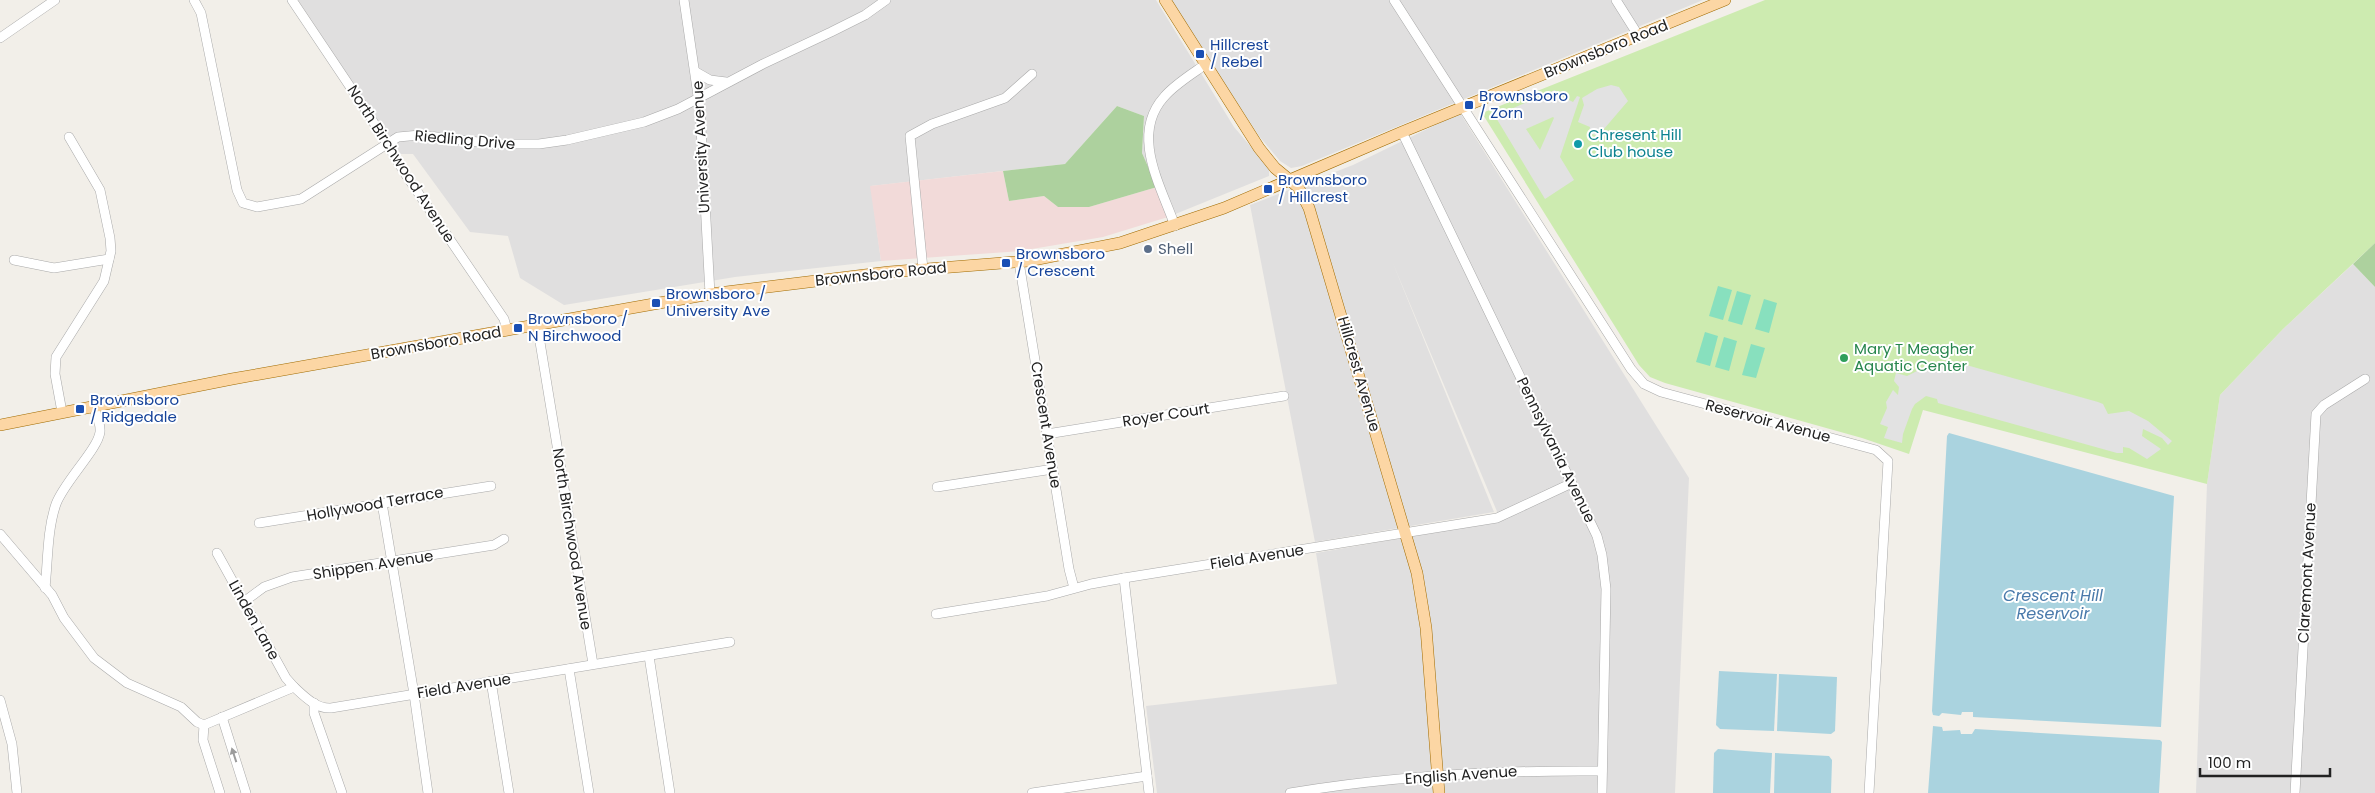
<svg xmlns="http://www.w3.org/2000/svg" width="2375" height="793" font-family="Poppins,sans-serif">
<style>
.residential{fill:#e0dfdf}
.commercial{fill:#f2dad9}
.grass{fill:#cdebb0}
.forest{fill:#add19e}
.pitch{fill:#88e0be}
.parking{fill:#e2e2e2;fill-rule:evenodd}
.water{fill:#aad3df}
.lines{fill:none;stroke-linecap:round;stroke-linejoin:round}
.minor-casing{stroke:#a9a9a9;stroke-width:10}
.major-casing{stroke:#a06b00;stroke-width:12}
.minor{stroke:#fff;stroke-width:9}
.major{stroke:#fcd6a4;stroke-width:11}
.oneway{fill:#9c9c9c}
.transit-dot{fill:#1a4fb4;stroke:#fff;stroke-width:2}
.culture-dot{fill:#0f9aa8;stroke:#fff;stroke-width:2}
.service-dot{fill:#5c6f8a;stroke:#fff;stroke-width:2}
.leisure-dot{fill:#2e9e5b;stroke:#fff;stroke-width:2}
.labels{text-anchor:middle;stroke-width:4;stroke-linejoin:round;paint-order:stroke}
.transit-label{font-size:15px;fill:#164399;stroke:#fff;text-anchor:start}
.street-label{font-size:15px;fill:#222;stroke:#fff}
.culture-label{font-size:15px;fill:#0d838f;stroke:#fff;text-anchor:start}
.service-label{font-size:15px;fill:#4e5e75;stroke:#fff;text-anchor:start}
.leisure-label{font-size:15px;fill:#27864d;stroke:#fff;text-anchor:start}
.water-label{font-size:16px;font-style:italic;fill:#4a7aab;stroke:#fff}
</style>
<rect width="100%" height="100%" fill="#f2efe9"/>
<g class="residential">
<polygon points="298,0 1156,0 1234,127 1269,168 1269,176 1168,217 1157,187 1142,153 1144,116 1117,106 1065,164 871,186 881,261 735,277 564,305 520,278 508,236 470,232 413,154 400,154"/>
<polygon points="1170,0 1703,0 1302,166 1291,168 1280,161 1259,136"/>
<polygon points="1460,113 1689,478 1675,793 1157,793 1146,706 1337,684 1316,553 1501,521 1392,261 1494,512 1315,542 1250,205 1353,165"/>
<polygon points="2353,264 2375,287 2375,793 2196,793 2207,484 2220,395 2283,329"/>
</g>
<polygon class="commercial" points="1003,171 1009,201 1044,196 1058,207 1089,207 1157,187 1168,217 1103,237 1020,251 881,261 870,186"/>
<polygon class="grass" points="1765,0 2375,0 2375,243 2283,329 2220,395 2207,484 1923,410 1909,454 1862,438 1665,383 1650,377 1639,365 1482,113"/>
<g class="forest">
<polygon points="1117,106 1144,116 1142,153 1157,187 1089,207 1058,207 1044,196 1009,201 1003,171 1065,164"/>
<polygon points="2375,243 2375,287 2353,264"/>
</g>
<g class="pitch">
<polygon points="1718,286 1732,290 1723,320 1709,316"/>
<polygon points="1737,291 1751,295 1742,325 1728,321"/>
<polygon points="1764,299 1777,303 1769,333 1755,329"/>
<polygon points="1705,332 1718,336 1710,366 1696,362"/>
<polygon points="1724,337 1737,341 1729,371 1715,367"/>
<polygon points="1751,344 1765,348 1756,378 1742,375"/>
</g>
<g class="parking">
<polygon points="1611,85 1619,87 1628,101 1598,136 1589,133 1590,127 1578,122 1584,105 1582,98 1597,89"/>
<path d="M1555 90 1559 98 1563 97 1573 102 1577 96 1580 97 1560 157 1574 180 1545 199 1495 116ZM1553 117 1554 118 1540 150 1526 129Z"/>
<polygon points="1952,361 2098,402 2103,404 2108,414 2129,411 2148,421 2172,441 2168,445 2162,438 2143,429 2142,436 2161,449 2147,459 2129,448 2123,447 2123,453 2117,453 1938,403 1937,399 1926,396 1915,404 1912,409 1903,434 1902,443 1884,438 1888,427 1880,424 1887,408 1886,402 1893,390 1898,395 1899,387 1894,381 1896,373 1907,376 1925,367 1936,366 1944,369 1943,362"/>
</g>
<g class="water">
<polygon points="1949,433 2174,496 2161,727 1973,717 1973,712 1962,712 1961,715 1942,713 1939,716 1933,715 1932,711 1947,436"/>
<polygon points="1719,671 1777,674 1774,731 1720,729 1716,725"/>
<polygon points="1779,674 1837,677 1835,731 1831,734 1777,731"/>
<polygon points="1933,726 1942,727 1943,731 1960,730 1961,734 1972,734 1975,729 2160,740 2162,742 2159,793 1928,793"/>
<polygon points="1718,749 1772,753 1770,793 1713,793 1714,753"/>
<polygon points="1775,753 1829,756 1832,760 1831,793 1774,793"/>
</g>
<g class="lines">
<defs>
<g id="minor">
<polyline points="194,0 201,13 237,190 243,203 257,207 301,199 398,137 420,135 495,144 539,144 567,140 644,122 678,109 763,64 831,32 865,15 886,0"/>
<polyline points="292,0 369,115 406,175 504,319 507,330"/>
<polyline points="684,0 700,109 710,294"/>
<polyline points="1394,0 1631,369 1644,384 1661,392 1876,450 1888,461 1869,793"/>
<polyline points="1616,0 1638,35"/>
<polyline points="0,38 55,0"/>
<polyline points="696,72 710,80 726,82"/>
<polyline points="1402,132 1597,536 1602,555 1606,589 1602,793"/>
<path d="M1175 226C1161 186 1130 135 1164 97 1175 84 1192 74 1206 64"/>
<polyline points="14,260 54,268 109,259"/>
<polyline points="1019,262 1069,569 1074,588"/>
<polyline points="923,269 910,136 932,124 1005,98 1032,74"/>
<polyline points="537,324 593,664"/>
<polyline points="62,412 55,374 56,357 104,281 111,251 110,238 100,190 69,137"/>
<polyline points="1047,434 1284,396"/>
<polyline points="937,487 1053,469"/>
<polyline points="382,503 414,694 428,793"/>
<polyline points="259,523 491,486"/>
<path d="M0 534 52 595 64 618 94 658 127 683 181 707 197 722 204 725 294 687C304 696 316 709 331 708L730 642"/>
<polyline points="217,553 286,678 294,687"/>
<polyline points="1124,578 1149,793"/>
<path d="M45 588C48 561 47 530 56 504 64 482 98 449 100 432 101 423 96 414 93 406"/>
<polyline points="245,601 264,587 292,577 494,545 504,539"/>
<polyline points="936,614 1047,596 1091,584 1124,578 1497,518 1572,483"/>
<polyline points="649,656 670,793"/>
<polyline points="569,669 589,793"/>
<polyline points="491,681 509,793"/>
<polyline points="0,700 12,744 17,793"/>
<polyline points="314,703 314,713 342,793"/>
<polyline points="222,717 246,793"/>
<polyline points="204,725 203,740 220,793"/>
<polyline points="1032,793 1147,776"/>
<path d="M1290 793C1393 776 1498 770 1602 771"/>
<polyline points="2295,793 2316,414 2324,405 2365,379"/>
</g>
<g id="major">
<polyline points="1165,0 1259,148 1275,168 1298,187 1309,208 1417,573 1426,628 1439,793"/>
<polyline points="0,425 232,379 710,294 889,272 1028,261 1120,243 1224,208 1402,132 1725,0"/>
</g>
</defs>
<use href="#minor" class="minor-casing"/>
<use href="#major" class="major-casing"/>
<use href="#minor" class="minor"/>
<use href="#major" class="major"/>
</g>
<defs><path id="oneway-solid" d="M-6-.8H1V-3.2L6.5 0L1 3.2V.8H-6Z" transform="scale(1.25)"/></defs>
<use class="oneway" href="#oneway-solid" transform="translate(234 755) rotate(-108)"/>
<g class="transit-dot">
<rect x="1195" y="49" width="10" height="10" rx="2.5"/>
<rect x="1464" y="100" width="10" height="10" rx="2.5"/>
<rect x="1263" y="184" width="10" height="10" rx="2.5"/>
<rect x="1001" y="258" width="10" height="10" rx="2.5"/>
<rect x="651" y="298" width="10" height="10" rx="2.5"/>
<rect x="513" y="323" width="10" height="10" rx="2.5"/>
<rect x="75" y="404" width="10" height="10" rx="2.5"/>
</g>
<circle class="culture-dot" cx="1578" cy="144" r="5"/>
<circle class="service-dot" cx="1148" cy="249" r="5"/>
<circle class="leisure-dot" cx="1844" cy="358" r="5"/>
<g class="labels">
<g class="transit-label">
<text x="1210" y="50">Hillcrest<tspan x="1210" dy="17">/ Rebel</tspan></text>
<text x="1479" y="101">Brownsboro<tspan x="1479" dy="17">/ Zorn</tspan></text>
<text x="1278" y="185">Brownsboro<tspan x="1278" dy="17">/ Hillcrest</tspan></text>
<text x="1016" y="259">Brownsboro<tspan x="1016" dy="17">/ Crescent</tspan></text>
<text x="666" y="299">Brownsboro /<tspan x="666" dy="17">University Ave</tspan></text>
<text x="528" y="324">Brownsboro /<tspan x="528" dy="17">N Birchwood</tspan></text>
<text x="90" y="405">Brownsboro<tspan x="90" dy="17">/ Ridgedale</tspan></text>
</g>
<g class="street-label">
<text transform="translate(1606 49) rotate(-22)" y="5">Brownsboro Road</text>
<text transform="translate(465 140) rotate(5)" y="5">Riedling Drive</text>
<text transform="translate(701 147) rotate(-93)" y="5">University Avenue</text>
<text transform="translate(401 164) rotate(57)" y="5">North Birchwood Avenue</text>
<text transform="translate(881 274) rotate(-6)" y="5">Brownsboro Road</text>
<text transform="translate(436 343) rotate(-10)" y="5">Brownsboro Road</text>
<text transform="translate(1359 374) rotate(74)" y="5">Hillcrest Avenue</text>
<text transform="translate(1166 415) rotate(-9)" y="5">Royer Court</text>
<text transform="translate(1768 421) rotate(15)" y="5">Reservoir Avenue</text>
<text transform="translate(1046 425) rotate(81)" y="5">Crescent Avenue</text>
<text transform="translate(1556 450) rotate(64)" y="5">Pennsylvania Avenue</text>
<text transform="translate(375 504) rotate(-10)" y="5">Hollywood Terrace</text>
<text transform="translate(572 539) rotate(81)" y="5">North Birchwood Avenue</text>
<text transform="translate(1257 557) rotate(-9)" y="5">Field Avenue</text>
<text transform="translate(373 565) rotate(-9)" y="5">Shippen Avenue</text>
<text transform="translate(2307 573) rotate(-87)" y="5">Claremont Avenue</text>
<text transform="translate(254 620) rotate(61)" y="5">Linden Lane</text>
<text transform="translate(464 686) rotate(-9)" y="5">Field Avenue</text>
<text transform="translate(1461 775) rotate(-4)" y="5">English Avenue</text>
</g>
<g class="culture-label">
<text x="1588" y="140">Chresent Hill<tspan x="1588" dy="17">Club house</tspan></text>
</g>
<g class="service-label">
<text x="1158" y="254">Shell</text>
</g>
<g class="leisure-label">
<text x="1854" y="354">Mary T Meagher<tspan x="1854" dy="17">Aquatic Center</tspan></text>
</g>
<g class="water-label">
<text x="2053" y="601">Crescent Hill<tspan x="2053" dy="18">Reservoir</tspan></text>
</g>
</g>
<path d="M2200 768v8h130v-8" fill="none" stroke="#222222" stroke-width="2.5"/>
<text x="2208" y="768" font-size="15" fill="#222222" stroke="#ffffff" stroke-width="4" paint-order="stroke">100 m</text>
</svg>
